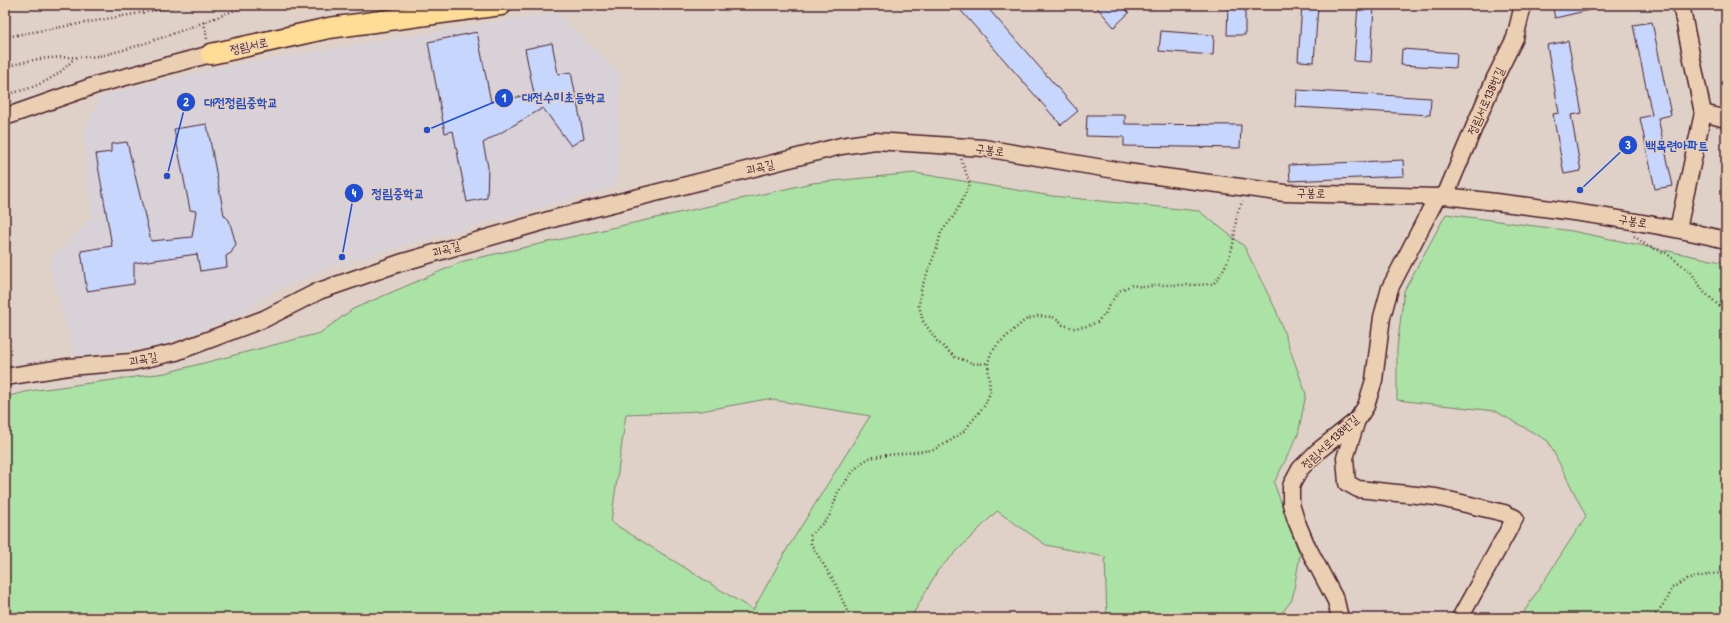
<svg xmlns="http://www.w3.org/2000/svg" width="1731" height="623" font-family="'Patrick Hand','Poor Story',sans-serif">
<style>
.built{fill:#d8d2d8}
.green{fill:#abe2a6;stroke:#7a8068;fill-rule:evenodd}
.building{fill:#c6d6fd;stroke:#4a1f2b}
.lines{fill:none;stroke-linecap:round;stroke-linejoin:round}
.minor-casing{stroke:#4a1f2b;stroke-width:19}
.major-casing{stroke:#4a1f2b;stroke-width:23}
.path{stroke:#4a1f2b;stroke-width:2.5;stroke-dasharray:1 3;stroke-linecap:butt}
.minor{stroke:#eacfb2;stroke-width:16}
.major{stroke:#ffdd96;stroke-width:20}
.labels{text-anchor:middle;stroke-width:3;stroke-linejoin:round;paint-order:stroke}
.street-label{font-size:12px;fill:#4a1f2b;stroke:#eacfb2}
.leader{fill:none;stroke:#1d4ed8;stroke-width:1.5}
.callout-dot{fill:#1d4ed8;stroke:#eacfb2;stroke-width:1.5}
.mark-label{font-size:12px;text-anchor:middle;font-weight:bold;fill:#fff}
.callout-label{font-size:13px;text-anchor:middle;font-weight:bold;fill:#1d4ed8;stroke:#eacfb2;stroke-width:3;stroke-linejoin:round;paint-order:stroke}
</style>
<rect width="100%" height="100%" fill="#dfd1c8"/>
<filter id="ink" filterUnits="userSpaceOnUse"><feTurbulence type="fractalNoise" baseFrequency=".025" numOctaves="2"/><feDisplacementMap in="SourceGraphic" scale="8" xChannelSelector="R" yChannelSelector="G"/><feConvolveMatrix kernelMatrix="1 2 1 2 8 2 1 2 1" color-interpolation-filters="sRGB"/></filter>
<g filter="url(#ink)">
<polygon class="built" points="556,12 621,75 617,186 337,265 272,291 241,315 157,347 75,356 49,262 92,217 84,135 100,96 221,67"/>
<g class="green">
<path d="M915 173 1052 196 1199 211 1244 246 1276 310 1306 394 1298 435 1274 483 1300 555 1292 600 1278 618H1107L1105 557 1046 545 997 511 938 570 913 614 916 618H5V397L30 391 165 373 320 333 353 309 464 261 812 183ZM767 399 870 416 787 549 753 610 611 522 626 414 701 411Z"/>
<polygon points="1446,214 1572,231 1726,263 1726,618 1520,618 1586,516 1548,441 1495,411 1397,400 1397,349 1404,291"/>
</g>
<g class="building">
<polygon points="956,5 985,5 1078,111 1061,125"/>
<polygon points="1095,5 1122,5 1129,13 1114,27"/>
<polygon points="1228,5 1245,5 1245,35 1227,35"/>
<polygon points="1302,5 1318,5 1314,62 1298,61"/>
<polygon points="1358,5 1374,5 1371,62 1354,61"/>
<polygon points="1552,5 1594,5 1594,9 1555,18"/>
<polygon points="1652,22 1671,115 1658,118 1673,186 1655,189 1640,118 1652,115 1633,25"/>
<polygon points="1161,31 1214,35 1213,55 1159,51"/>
<polygon points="477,32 491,102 534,94 525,49 552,43 558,74 571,72 584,138 571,146 543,108 483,143 488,167 487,198 467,202 453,131 445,133 428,42"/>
<polygon points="1568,41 1582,113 1571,115 1581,171 1564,174 1553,114 1559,113 1547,45"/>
<polygon points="1402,49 1457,53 1456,68 1401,65"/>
<polygon points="1297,90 1431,98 1430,115 1296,107"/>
<polygon points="1087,115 1125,115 1125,124 1241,125 1240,148 1124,146 1124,137 1086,136"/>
<polygon points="207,124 224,215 229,220 236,244 231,253 226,256 227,267 200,271 197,254 134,263 134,284 87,291 81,251 112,246 96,154 111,152 111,144 127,142 151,241 192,237 196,211 190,210 174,129"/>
<polygon points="1403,160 1404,176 1290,181 1289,165"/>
</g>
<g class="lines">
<defs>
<g id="minor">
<polyline points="1703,113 1726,119"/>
<polyline points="5,117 99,84 211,54"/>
<polyline points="1445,196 1495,78 1515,38 1523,5"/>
<polyline points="1678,229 1703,113 1681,5"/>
<path d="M5 377 68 367 132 362 176 352 264 319 319 291 400 263 556 218 841 146 875 141 984 148 1127 172 1285 193 1437 197 1445 196C1539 207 1633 218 1726 240"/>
<polyline points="1357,420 1345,458 1347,483 1358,489 1436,497 1504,513 1515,518 1460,618"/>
<polyline points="1340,618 1336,601 1306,544 1296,520 1291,504 1291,486 1300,469 1318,451 1357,420 1366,406 1374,380 1382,317 1390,288 1437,197"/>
</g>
<polyline id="major" points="211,54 329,28 501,5"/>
</defs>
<use href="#minor" class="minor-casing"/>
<use href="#major" class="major-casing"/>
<g class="path">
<polyline points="204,22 207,39"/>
<polyline points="5,37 185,5"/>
<path d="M5 67C20 63 34 59 50 58 69 56 89 59 108 54 156 42 203 22 249 5"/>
<path d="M5 94C31 90 58 79 74 58"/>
<polyline points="961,159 970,184 954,216 941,232 937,248 921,289 919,306 923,321 937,341 955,357 975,364 988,363"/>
<polyline points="1634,236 1647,246 1666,253 1691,272 1704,292 1726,312"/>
<polyline points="5,605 21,618"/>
<path d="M850 618 836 585 811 544 810 536 829 517 838 492 854 470 863 462 869 458 879 456 933 450 950 441 964 431 985 405 990 393 988 363 991 353 998 344 1025 320 1038 316 1053 317 1059 320 1063 325 1074 328 1088 326 1097 322 1105 314 1109 305 1119 291 1132 285 1143 287 1159 285H1192L1213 284C1224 272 1231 256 1234 239 1236 225 1235 213 1243 201"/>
<polyline points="1653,618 1668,598 1672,588 1686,580 1710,574 1726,573"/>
</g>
<use href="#minor" class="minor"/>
<use href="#major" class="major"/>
</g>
</g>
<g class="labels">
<g class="street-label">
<text transform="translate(249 46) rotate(-12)" y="4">정림서로</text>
<text transform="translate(1486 101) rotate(-66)" y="4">정림서로138번길</text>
<text transform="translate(990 150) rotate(8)" y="4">구봉로</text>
<text transform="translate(760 167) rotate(-13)" y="4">괴곡길</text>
<text transform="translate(1311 193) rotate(2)" y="4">구봉로</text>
<text transform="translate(1633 221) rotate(10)" y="4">구봉로</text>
<text transform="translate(446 249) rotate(-16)" y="4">괴곡길</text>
<text transform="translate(143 359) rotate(-11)" y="4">괴곡길</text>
<text transform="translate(1330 442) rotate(-43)" y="4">정림서로138번길</text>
</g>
</g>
<path class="leader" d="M427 130L504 98M167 176L186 102M1580 190L1628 145M342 257L354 193"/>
<g class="callout-dot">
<circle cx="427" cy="130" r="4"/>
<circle cx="167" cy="176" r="4"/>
<circle cx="1580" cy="190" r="4"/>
<circle cx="342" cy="257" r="4"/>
<circle cx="504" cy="98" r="10"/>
<circle cx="186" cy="102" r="10"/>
<circle cx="1628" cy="145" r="10"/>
<circle cx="354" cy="193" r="10"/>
</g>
<g class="mark-label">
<text x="504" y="102">1</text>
<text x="186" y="106">2</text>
<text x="1628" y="149">3</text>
<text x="354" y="197">4</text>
</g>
<g class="callout-label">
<text x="564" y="102">대전수미초등학교</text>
<text x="241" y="107">대전정림중학교</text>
<text x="1677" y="150">백목련아파트</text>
<text x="398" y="198">정림중학교</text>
</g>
<rect width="1731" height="623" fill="none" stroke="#eacfb2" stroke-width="20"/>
<rect x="10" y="10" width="1711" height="603" fill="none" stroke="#4a1f2b" stroke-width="1.5" filter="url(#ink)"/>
</svg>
